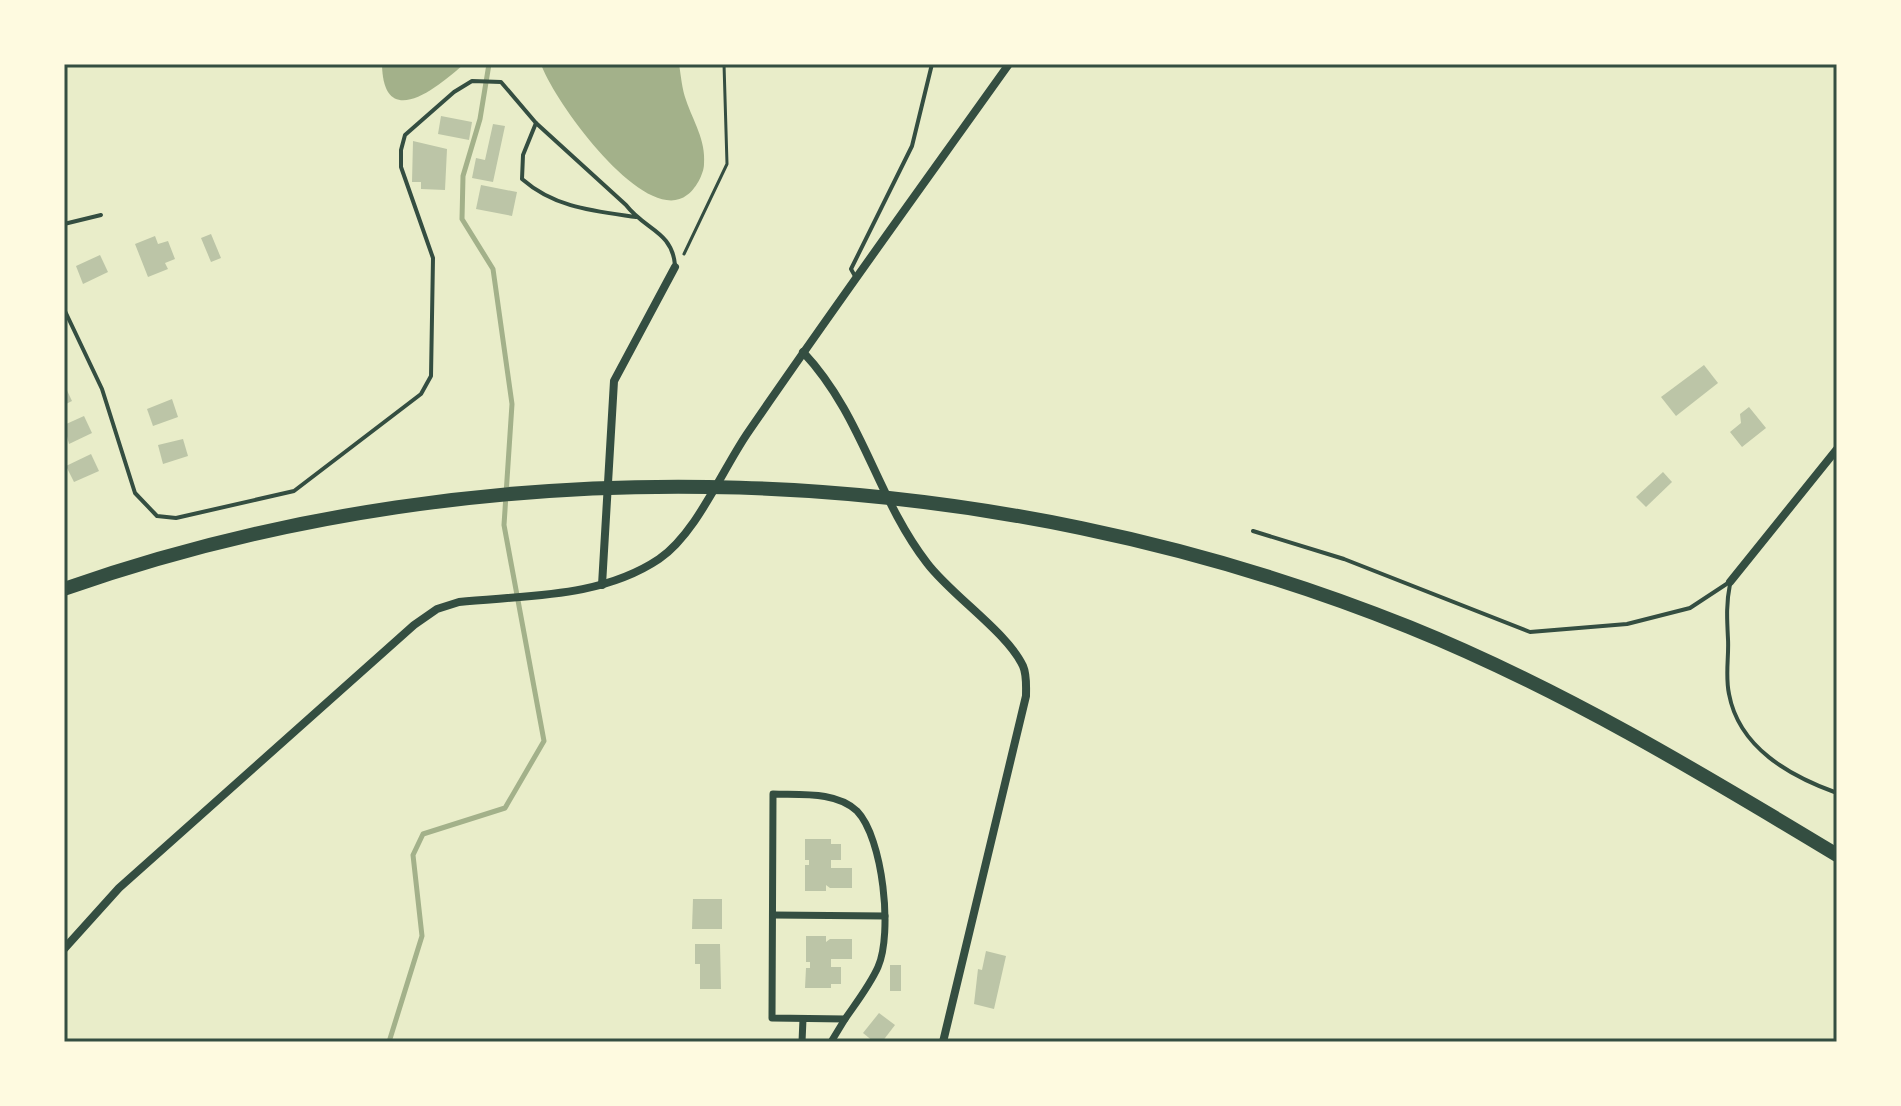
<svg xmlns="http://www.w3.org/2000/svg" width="1901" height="1106" font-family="'Roboto Condensed',sans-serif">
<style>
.water{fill:#a3b18a}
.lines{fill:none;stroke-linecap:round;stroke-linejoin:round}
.stream{stroke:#a3b18a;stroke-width:5}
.building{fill:#bcc5a7}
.path{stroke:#344e41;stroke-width:3}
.service{stroke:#344e41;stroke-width:4}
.pedestrian{stroke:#344e41;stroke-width:7}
.minor{stroke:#344e41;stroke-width:8}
.primary{stroke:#344e41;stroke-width:14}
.neatline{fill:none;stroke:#344e41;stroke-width:3}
</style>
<rect width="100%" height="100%" fill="#e9edc9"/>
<g class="water">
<path d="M382 64H464C437 88 383 132 382 64Z"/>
<path d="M541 64H679C681 76 682 89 686 100 693 121 706 140 704 164 704 174 695 190 687 195 645 228 553 100 541 64Z"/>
</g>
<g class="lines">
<polyline class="stream" points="389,1042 422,936 413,855 423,834 505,808 544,741 504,525 512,404 493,269 462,219 463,176 480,119 489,64"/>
</g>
<g class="building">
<polygon points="441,116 472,122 469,140 438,134"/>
<polygon points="493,124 505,126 493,182 472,178 476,158 485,160"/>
<polygon points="413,141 447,149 445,190 421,189 421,182 412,182"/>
<polygon points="481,185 517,192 512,216 476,209"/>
<polygon points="211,234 221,258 211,262 201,238"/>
<polygon points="155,236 158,244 168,241 175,259 165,263 168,269 148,277 135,244"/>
<polygon points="100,255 108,272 83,284 76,266"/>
<polygon points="1704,365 1718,383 1676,416 1661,397"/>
<polygon points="64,384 72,401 64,405"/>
<polygon points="172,399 178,417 153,426 147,409"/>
<polygon points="1749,407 1766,428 1742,447 1730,432 1741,423 1740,414"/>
<polygon points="84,416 92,433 69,444 64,425"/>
<polygon points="183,439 188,456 163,464 158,445"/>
<polygon points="91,454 99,471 74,482 66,466"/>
<polygon points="1663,472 1672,482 1646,507 1636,497"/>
<polygon points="805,839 831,839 831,844 841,844 841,860 831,860 831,868 852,868 852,888 830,888 826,885 826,891 805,891 805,865 809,865 809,860 805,860"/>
<polygon points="693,899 722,899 722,929 692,929"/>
<polygon points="806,936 826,936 826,942 830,939 852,939 852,959 831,959 831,967 841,967 841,984 831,984 831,988 805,988 806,968 810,968 810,962 806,962"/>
<polygon points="695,944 720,944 721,989 700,989 700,964 695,964"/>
<polygon points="986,951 1006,956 994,1009 974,1004 978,969 982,970"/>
<rect x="890" y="965" width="11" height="26"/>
<polygon points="879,1013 895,1025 882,1042 874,1042 863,1033"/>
</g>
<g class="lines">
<polyline class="path" points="684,254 727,164 724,64"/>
<g class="service">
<path d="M636 217C594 211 555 208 522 179L523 155 536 123 626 205C645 230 672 231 675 265"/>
<polyline points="64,224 101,215"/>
<polyline points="856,278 851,269 912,146 932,64"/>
<polyline points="64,309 102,389 135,493 157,516 176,518 294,491 421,394 431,376 433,258 401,167 401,150 405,135 454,92 472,81 501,82 536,123"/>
<polyline points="1253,531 1344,559 1530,632 1627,624 1690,608 1728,583"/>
<path d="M1730 584C1726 604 1727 619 1728 639 1729 658 1725 675 1729 694 1739 748 1790 776 1837 793"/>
</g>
<g class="pedestrian">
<path d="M773 794C800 795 836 791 857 811 883 838 893 933 878 967 870 985 856 1003 845 1019L772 1018Z"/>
<polyline points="773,915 885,916"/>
<polyline points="802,1042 803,1019"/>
<polyline points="831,1042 845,1019"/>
</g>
<g class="minor">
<path d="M803 352C863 416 876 497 927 563 951 595 1007 632 1023 666 1027 675 1026 686 1026 696L943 1042"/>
<polyline points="1730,582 1837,449"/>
<polyline points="602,585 614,381 675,267"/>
<path d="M64 949 119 888 414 625 437 609 459 602C527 595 601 598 659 559 697 533 723 468 749 431 834 307 922 186 1009 64"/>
</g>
<path class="primary" d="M64 589C494 438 987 457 1409 627 1560 688 1698 771 1837 855"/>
</g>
<rect width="1901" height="1106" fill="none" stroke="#fefae0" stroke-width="132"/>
<rect x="66" y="66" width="1769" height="974" class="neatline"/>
</svg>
